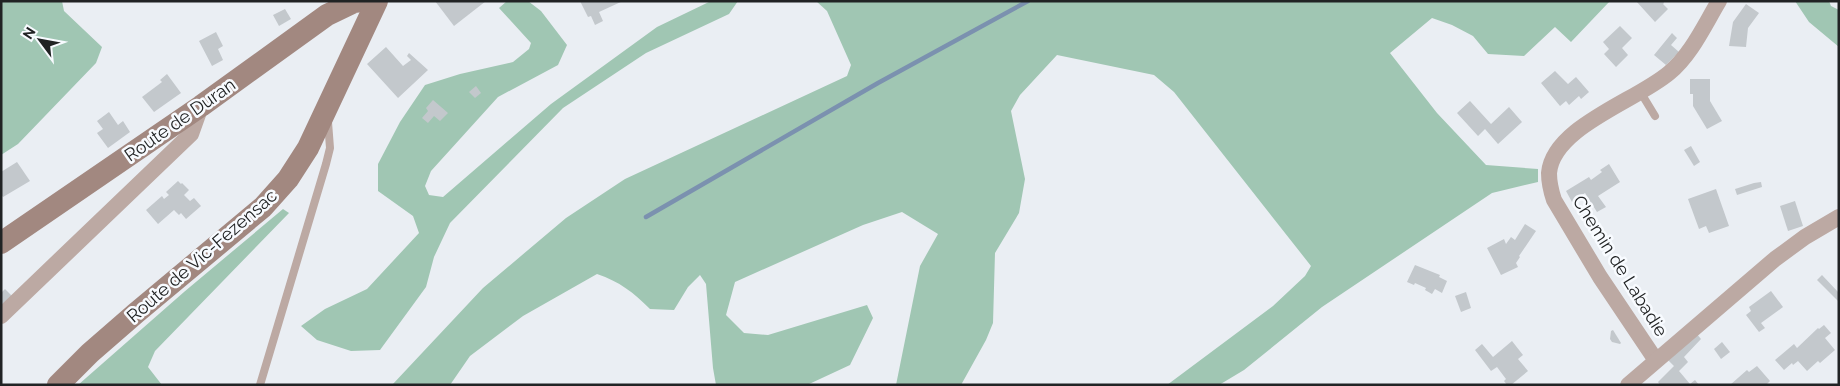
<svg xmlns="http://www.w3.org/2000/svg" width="1840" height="386" font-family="Raleway,sans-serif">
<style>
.green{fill:#a0c6b3}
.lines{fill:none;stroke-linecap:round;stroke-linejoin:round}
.stream{stroke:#7b91af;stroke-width:4.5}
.building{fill:#c3c8cc}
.lane{stroke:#bca9a3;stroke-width:8}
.street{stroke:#bca9a3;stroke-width:16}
.secondary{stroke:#a28880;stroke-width:22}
.labels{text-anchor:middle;stroke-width:5;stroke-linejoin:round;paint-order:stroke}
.street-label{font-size:18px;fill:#212324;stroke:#f8fbff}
</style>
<rect width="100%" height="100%" fill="#eaeef3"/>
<g class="green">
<polygon points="1,1 62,1 64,11 102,47 96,63 18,144 1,155"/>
<polygon points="507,1 528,1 541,11 567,45 558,65 498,97 431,171 425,186 429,195 443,197 551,104 657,27 711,1 738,1 729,14 646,53 563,108 450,223 434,257 426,287 380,350 351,351 317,340 301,326 325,309 367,289 419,233 413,216 378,191 378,164 400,122 425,85 460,74 513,62 529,49 531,43 499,8"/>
<path d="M816 1H1610L1571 42 1555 27 1524 56 1488 54 1473 36 1452 25 1432 18 1390 53 1437 113 1486 165 1538 169V182L1492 193 1322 307 1244 370 1219 385H1167L1273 306 1305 276 1311 266 1174 92 1154 75 1057 55 1020 95 1011 111 1025 179 1019 213 995 253 993 323 986 340 961 385H896L920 266 938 234 902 212 863 225 735 282 726 315 744 333 768 335 867 305 873 318 850 365 807 385H716L713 368 706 284 700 275 688 287 674 310 650 309C633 292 620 282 597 274L523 316 470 356 450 385H392L483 288 566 218 625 179 847 76 851 65 827 11Z"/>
<polygon points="1795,1 1829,1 1831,6 1839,10 1839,47 1809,22"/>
<polygon points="283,209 289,213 155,351 148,367 162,385 78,385 184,292"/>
</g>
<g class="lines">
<polyline class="stream" points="646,217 878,83 1028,1"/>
</g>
<g class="building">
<polygon points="435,1 486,1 454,26"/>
<polygon points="580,1 623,1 599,12 603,21 595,25 591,16 588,17"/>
<polygon points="1636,1 1663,1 1664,3 1663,4 1668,9 1655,22"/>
<polygon points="1746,4 1759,13 1748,28 1746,47 1729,46 1733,22"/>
<polygon points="285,9 291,19 279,26 273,15"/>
<polygon points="1620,26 1632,38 1622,48 1628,55 1616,67 1604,54 1609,49 1603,42"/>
<polygon points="216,32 223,46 218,49 223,60 212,66 199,41"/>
<polygon points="1672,33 1677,38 1671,45 1679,52 1666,65 1654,55"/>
<polygon points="386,47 403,66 411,60 407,56 409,53 428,70 398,98 367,64"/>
<polygon points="1555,71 1568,84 1576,77 1589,92 1581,99 1579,96 1569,105 1566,101 1560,106 1541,83"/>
<polygon points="167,74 181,93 154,112 142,97 162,82 160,80"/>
<polygon points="1690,79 1710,79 1710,101 1722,121 1707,129 1693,106 1693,94 1690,94"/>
<polygon points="476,86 481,93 475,98 469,92"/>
<polygon points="433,100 448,113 440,121 434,116 428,123 422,118 428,111 426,108"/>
<polygon points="1470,101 1491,124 1509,107 1522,122 1498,144 1485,129 1478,136 1457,113"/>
<polygon points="109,112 118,125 123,121 130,132 108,148 97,133 103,129 97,121"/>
<polygon points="1691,146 1700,162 1694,166 1684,150"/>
<polygon points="17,162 30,181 3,197 1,194 1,172"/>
<polygon points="1609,164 1620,182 1598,196 1606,207 1597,212 1585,193 1572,202 1566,191 1589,177 1591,180 1602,172 1600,170"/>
<polygon points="178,181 181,184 182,183 189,190 184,195 190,201 194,198 201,206 186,219 181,213 179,215 174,210 158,224 146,210 162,196 164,199 169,195 166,192"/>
<polygon points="1761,182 1762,187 1737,195 1735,189 1754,183"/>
<polygon points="1716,189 1729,226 1709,233 1706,226 1699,229 1688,199"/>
<polygon points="1795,201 1803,226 1788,231 1780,206"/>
<polygon points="1525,224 1536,231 1519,256 1520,257 1516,263 1518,267 1501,275 1487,248 1504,239 1506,244 1511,237 1515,240"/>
<polygon points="1415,265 1440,275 1439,277 1447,281 1442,293 1435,289 1432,294 1425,290 1426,288 1415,283 1414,285 1407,282"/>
<polygon points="1822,275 1839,293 1839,302 1817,280"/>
<polygon points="5,289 12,296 1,307 1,293"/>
<polygon points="1771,291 1783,307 1761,323 1765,328 1759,332 1746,315 1751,311 1749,307"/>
<polygon points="1466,292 1471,308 1461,312 1455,296"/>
<polygon points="1824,325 1831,333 1825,338 1835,350 1820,363 1818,361 1807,371 1798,361 1793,365 1792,363 1784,370 1775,360 1794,344 1797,348 1818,328 1819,329"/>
<polygon points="1613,330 1621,343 1620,344 1612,342 1610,339 1611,331"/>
<polygon points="1696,333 1701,339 1684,357 1688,362 1679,371 1690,384 1695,380 1699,385 1660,385 1658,382 1674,366 1667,359"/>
<polygon points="1512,341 1523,355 1518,359 1528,371 1511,385 1507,385 1504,381 1506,379 1497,367 1491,371 1475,350 1482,344 1493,357"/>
<polygon points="1722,342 1730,352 1721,359 1714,349"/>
<polygon points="1757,366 1770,381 1766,385 1730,385 1747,370 1749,372"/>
</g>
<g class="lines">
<g class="lane">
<polyline points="1641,93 1655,116"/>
<polyline points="260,385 326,164 330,148 328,122"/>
</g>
<g class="street">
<polyline points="1,316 191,134 201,106"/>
<path d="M1655 359 1600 277 1554 200C1551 191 1549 183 1549 173 1553 127 1636 101 1669 73 1691 55 1704 26 1719 1"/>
<polyline points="1628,385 1775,259 1805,237 1839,217"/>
</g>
<g class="secondary">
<polyline points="1,243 201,106 327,15 354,2 361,1"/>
<polyline points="58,385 90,353 136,313 263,207 288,179 308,148 377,1"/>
</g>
</g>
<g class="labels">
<g class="street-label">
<text transform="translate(180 120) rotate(-35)" y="6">Route de Duran</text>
<text transform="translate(202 256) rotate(-41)" y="6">Route de Vic-Fezensac</text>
<text transform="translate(1620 266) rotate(58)" y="6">Chemin de Labadie</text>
</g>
</g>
<rect width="1840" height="386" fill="none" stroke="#212324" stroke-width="5"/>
<g transform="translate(40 40) rotate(302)" stroke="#f8fbff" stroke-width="4" paint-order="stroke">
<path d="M0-4L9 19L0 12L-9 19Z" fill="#212324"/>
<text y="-8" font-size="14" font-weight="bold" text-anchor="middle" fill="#212324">N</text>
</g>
</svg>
